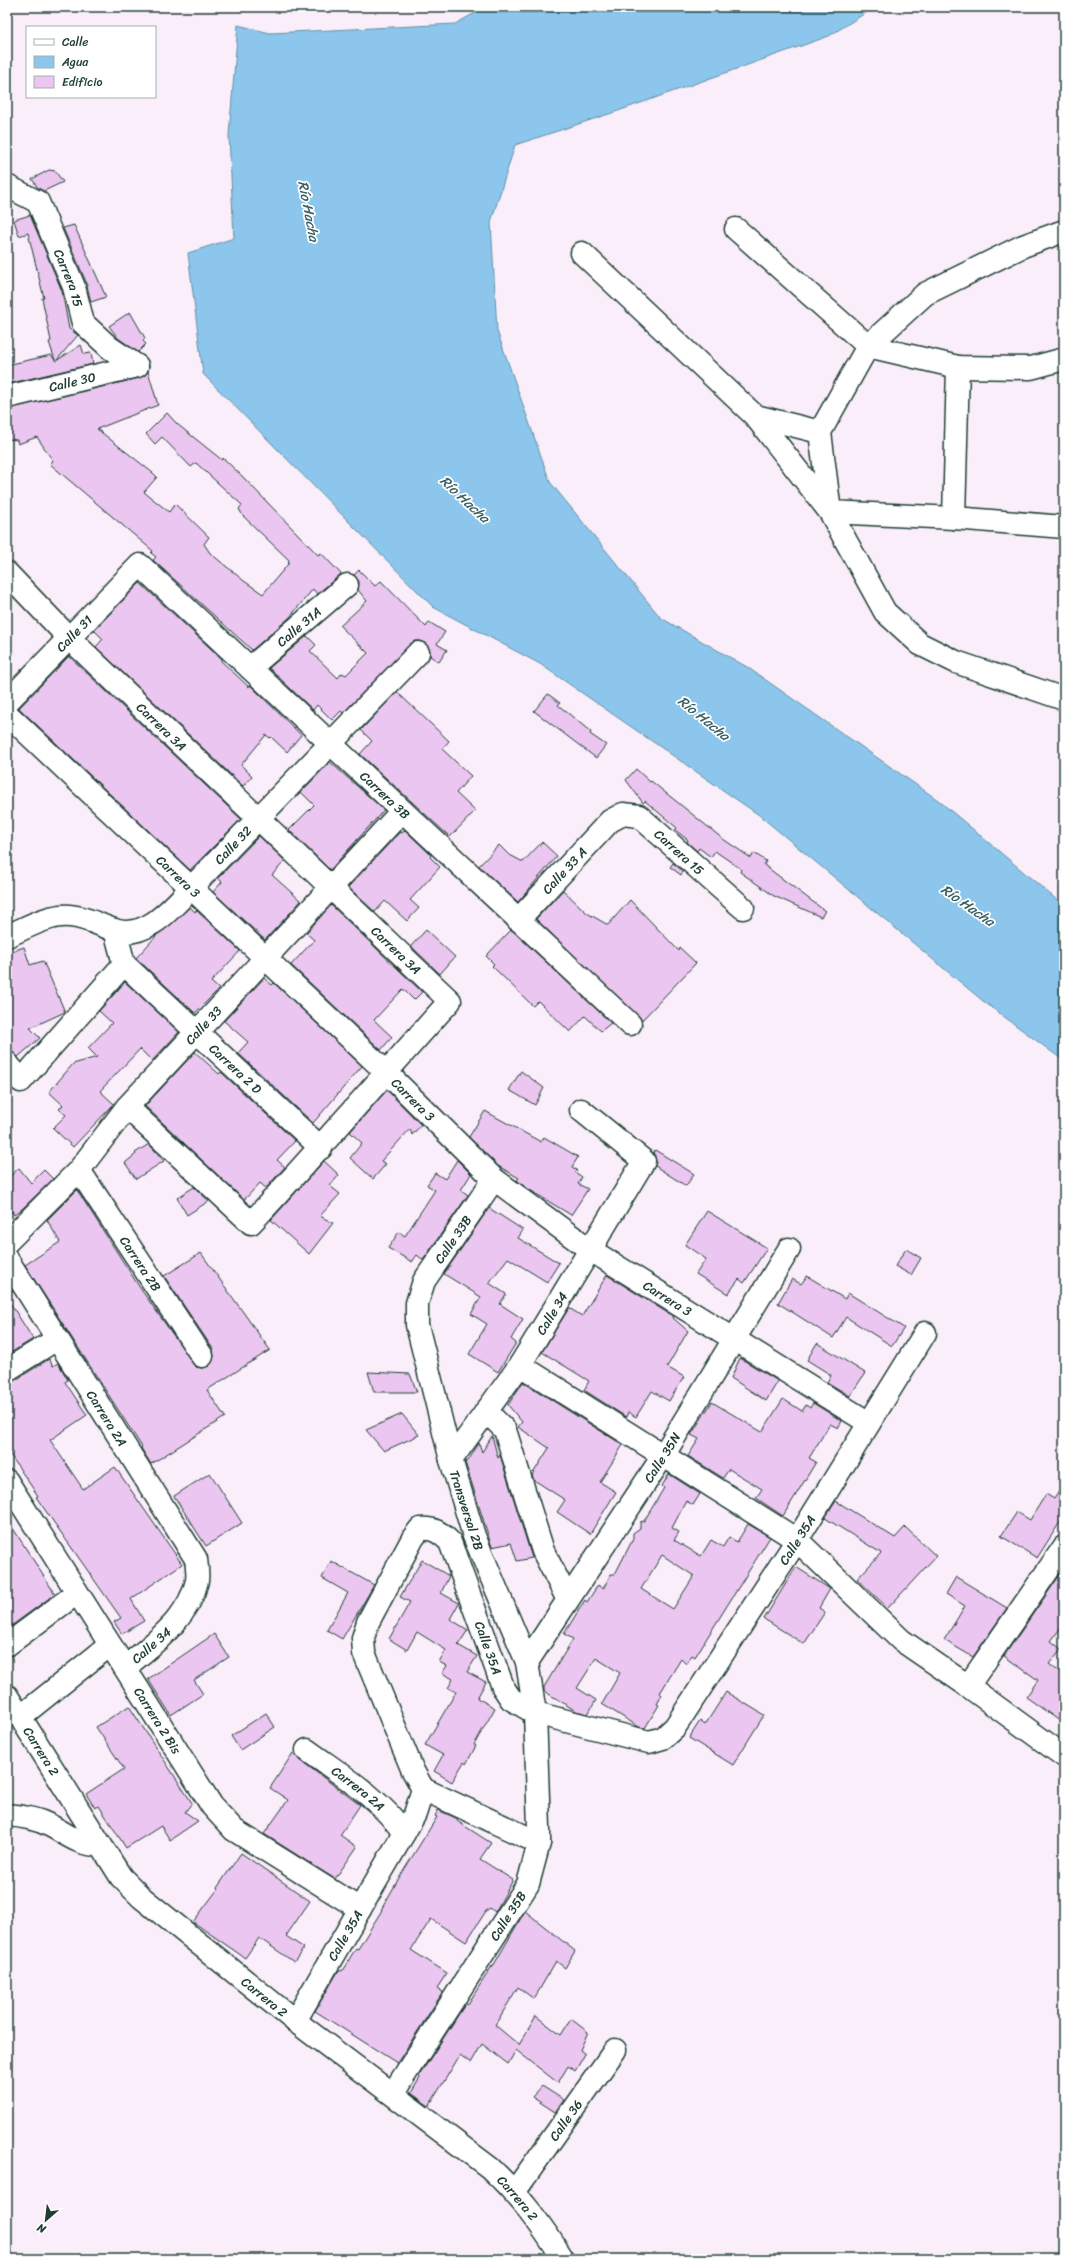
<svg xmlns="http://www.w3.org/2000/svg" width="1071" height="2266" font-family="Sriracha,sans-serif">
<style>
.water{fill:#8dc6ec;stroke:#618fa2}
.building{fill:#ebc6f0;stroke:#1f3d34;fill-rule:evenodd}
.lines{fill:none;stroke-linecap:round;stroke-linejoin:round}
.minor-casing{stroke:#1f3d34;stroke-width:25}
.tertiary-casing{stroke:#1f3d34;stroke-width:25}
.minor{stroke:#fff;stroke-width:22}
.tertiary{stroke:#fff;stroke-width:22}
.labels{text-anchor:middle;stroke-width:3.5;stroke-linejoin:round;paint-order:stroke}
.street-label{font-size:13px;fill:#1f3d34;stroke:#fff}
.water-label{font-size:14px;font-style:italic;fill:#3a5f62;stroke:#fff}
</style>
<rect width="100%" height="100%" fill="#f9eefa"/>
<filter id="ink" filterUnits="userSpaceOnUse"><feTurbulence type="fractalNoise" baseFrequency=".025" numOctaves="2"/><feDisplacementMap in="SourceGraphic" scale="8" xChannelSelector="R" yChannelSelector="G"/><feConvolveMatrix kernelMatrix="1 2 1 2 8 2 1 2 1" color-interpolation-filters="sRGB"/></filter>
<g filter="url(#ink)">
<polygon class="water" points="486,7 875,7 829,36 621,110 515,145 491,222 497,331 550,482 661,618 747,667 938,800 1064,906 1064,1061 983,1001 759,815 540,664 433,607 203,374 188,253 234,238 229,135 238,25 270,33 455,24"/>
<g class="building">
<polygon points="49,170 55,171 63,182 44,191 38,188 32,179"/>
<polygon points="30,215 62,291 69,329 78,335 56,361 81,345 84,354 91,353 93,364 7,384 7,365 51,355 55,360 49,342 51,341 42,298 44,298 28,233 19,236 14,220"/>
<polygon points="74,225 106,297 91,302 86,282 63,228"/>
<polygon points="130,312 145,338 143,341 146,344 138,352 118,338 109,326"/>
<polygon points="148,371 158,405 97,429 153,473 157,477 144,492 169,512 175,504 209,537 204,544 210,553 244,581 263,594 289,563 288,562 289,560 243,516 239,509 242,505 196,463 191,467 162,437 155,444 146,434 167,413 177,424 222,460 223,458 242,476 318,555 321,553 341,574 317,594 313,589 289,618 252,650 153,560 156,557 151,553 153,551 50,464 53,461 37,437 18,444 17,440 7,439 7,409 140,378"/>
<polygon points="359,570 375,586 381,581 426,627 429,622 445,632 437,644 447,650 439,662 430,656 430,650 426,644 421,641 414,641 343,713 341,711 332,720 317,705 313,710 269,668 307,636 316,645 310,651 338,678 342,673 346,675 368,653 340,626 367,601 358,590 359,582 354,575"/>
<polygon points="140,583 222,659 221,661 249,687 250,685 301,735 287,752 271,737 270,738 266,735 241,765 252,776 243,786 96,647 103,639 94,630"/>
<polygon points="69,656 241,819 190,870 19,708"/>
<polygon points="397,692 449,741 442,749 471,776 456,793 475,811 450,837 360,754 372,741 361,730"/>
<polygon points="548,694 560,703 558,705 591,732 590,734 606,745 596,758 534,711"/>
<polygon points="330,762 384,810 330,870 289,830 314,805 301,792"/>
<polygon points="636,769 650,782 651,781 723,839 751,858 754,853 766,861 764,865 825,911 821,917 774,896 740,872 741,869 715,851 711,857 699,848 697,851 687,842 688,840 675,830 677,828 645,801 643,803 626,780"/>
<polygon points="405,830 431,855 430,857 440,867 410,900 419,908 407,921 385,901 375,912 348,887 400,832 402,833"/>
<polygon points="259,836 285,861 272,875 301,901 265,940 213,892 222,882 218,878"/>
<polygon points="542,842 557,856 518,902 479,866 499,845 508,854 523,862"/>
<polygon points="673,863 683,871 681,875 670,867"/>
<polygon points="563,890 587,913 608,925 630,900 679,951 680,948 696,963 642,1020 536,919"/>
<polygon points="331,905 422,992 414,1000 403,989 374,1020 392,1037 381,1050 291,965 314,940 306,933"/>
<polygon points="190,907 195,912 196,910 240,951 211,982 219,989 195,1013 136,958 157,935"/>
<polygon points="426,930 455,957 440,974 411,946"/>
<polygon points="511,930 512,930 611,1023 601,1031 585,1016 570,1032 538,1001 533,1006 492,966 494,964 486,956"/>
<polygon points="24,947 30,965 43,961 65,1012 30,1028 40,1038 18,1057 12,1052 7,1051 7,953"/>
<polygon points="264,978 272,985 274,983 362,1066 313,1123 238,1053 248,1042 224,1021"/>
<polygon points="125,982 179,1032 152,1061 140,1049 100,1091 114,1104 73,1147 53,1128 66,1115 59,1109 63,1105 49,1092 73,1064 97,1057 88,1048 112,1023 99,1011"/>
<polygon points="195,1052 219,1074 221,1072 295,1141 277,1160 285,1167 266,1188 260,1183 244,1200 145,1106"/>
<polygon points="521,1071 544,1088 535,1105 509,1090"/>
<polygon points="387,1090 421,1125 412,1135 410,1129 381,1161 386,1164 373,1179 350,1158 362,1143 350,1132"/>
<polygon points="485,1111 541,1142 544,1137 578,1157 572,1167 577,1170 575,1172 582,1177 578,1184 588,1189 571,1215 525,1187 517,1180 519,1178 498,1166 469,1137"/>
<polygon points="149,1144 164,1161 136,1179 125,1163 136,1154 135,1153"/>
<polygon points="655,1150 694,1174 686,1186 655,1166 656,1161 653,1153"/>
<polygon points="457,1160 471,1174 461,1190 468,1195 423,1260 417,1255 412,1262 388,1248 399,1232 405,1236 435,1190 427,1185 435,1173 445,1179"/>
<polygon points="324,1161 339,1175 330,1186 340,1194 320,1216 333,1223 309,1254 271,1220"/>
<polygon points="19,1168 31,1183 44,1170 53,1179 22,1209 14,1215 12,1211 7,1215 7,1179"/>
<polygon points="194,1187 209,1201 187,1215 177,1198"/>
<polygon points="77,1190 142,1291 196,1367 202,1368 209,1366 214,1356 213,1349 164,1276 201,1253 270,1350 207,1390 225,1417 151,1464 141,1448 142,1447 25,1265 60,1242 47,1220"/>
<polygon points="489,1208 523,1230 518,1238 559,1263 547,1282 508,1258 489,1283 506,1294 500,1304 523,1319 511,1339 516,1343 498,1372 469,1354 487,1324 471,1314 481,1297 444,1274"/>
<polygon points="707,1211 767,1248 744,1283 739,1279 728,1294 696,1274 706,1259 685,1245"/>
<polygon points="906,1249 921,1258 911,1275 895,1266"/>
<polygon points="607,1275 674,1317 673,1318 688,1331 667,1367 684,1377 669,1401 652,1391 636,1417 628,1412 626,1417 584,1390 589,1381 542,1352 569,1308 582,1316"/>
<polygon points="807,1276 845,1299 848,1293 904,1328 892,1346 846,1317 833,1338 778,1303 792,1279 801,1284"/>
<polygon points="7,1298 33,1339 7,1355"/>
<polygon points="817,1343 865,1373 850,1396 827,1382 831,1375 807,1360"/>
<polygon points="740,1358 778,1381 766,1401 731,1378"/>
<polygon points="49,1359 53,1366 58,1363 68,1380 65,1382 87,1415 50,1440 83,1489 115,1467 182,1564 131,1599 144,1621 122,1634 114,1622 121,1618 36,1497 38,1496 7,1450 7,1382 14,1381"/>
<polygon points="368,1372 410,1374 417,1392 374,1392"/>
<polygon points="523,1382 623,1445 600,1482 616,1492 590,1534 557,1512 565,1500 534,1480 532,1475 549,1448 518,1427 522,1422 508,1405"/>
<polygon points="783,1399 802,1411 806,1405 810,1408 813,1403 842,1421 838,1428 830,1424 809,1458 816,1462 783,1516 756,1498 762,1489 729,1469 723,1478 688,1456 699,1439 691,1435 712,1402 762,1432"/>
<polygon points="402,1414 419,1435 384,1451 366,1430"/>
<polygon points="492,1436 498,1458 500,1455 532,1558 517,1561 511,1543 492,1547 490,1541 465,1462 468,1461 479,1443 482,1452"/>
<polygon points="210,1473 242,1523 206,1546 174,1496"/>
<path d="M669 1474 700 1494 693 1505 686 1501 672 1528 679 1532 674 1540 701 1556 711 1540 723 1547 729 1537 737 1542 748 1524 770 1537 695 1657 692 1655 686 1664 681 1659 660 1693 662 1695 657 1704 659 1705 645 1728 639 1727 602 1704 620 1673 596 1658 577 1688 596 1700 588 1714 576 1711 544 1691V1687L573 1639 564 1634 585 1600 587 1602 598 1585 603 1589 611 1574H615L633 1539V1533L640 1528V1522L644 1521 664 1488 662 1486ZM662 1555 694 1576 673 1609 641 1589Z"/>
<polygon points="1064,1484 1064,1516 1037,1558 1001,1536 1017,1512 1030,1520 1046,1494 1054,1499"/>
<polygon points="836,1501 895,1538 905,1527 936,1556 888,1608 857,1579 881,1553 825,1518"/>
<polygon points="7,1519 55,1594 7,1629"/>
<polygon points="422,1560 449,1576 441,1593 459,1603 450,1619 468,1630 458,1645 477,1656 467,1672 486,1682 477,1698 495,1708 474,1745 476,1746 466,1764 464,1762 452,1782 434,1771 443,1755 425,1745 456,1692 448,1688 453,1679 442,1673 447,1666 439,1662 446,1650 417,1632 407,1650 389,1639 410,1602 400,1597"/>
<polygon points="331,1561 374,1585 342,1639 327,1630 348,1593 322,1578"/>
<polygon points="796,1567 830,1589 819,1608 825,1612 804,1644 764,1619"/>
<polygon points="1064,1569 1064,1623 1051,1641 1061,1649 1049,1664 1064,1675 1064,1724 1026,1697 1038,1680 1004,1656"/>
<polygon points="956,1577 1007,1608 973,1657 944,1640 965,1606 946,1594"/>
<polygon points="214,1634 229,1657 194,1680 203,1694 171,1715 148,1679"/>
<polygon points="726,1692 764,1715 733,1765 689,1738 700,1721 705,1725"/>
<polygon points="129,1706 192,1803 185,1812 198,1821 170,1840 161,1826 126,1848 99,1806 95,1808 86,1794 124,1769 96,1727"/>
<polygon points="266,1713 275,1727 240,1750 231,1736"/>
<polygon points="293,1753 300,1760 360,1805 340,1835 357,1847 335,1879 264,1834 288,1800 270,1788"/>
<polygon points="438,1810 458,1819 457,1821 491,1843 480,1859 513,1880 495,1912 490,1908 486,1911 466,1942 431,1919 411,1950 447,1973 437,1988 443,1992 397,2063 315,2011 339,1970 342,1971 356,1948 358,1949 382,1910 381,1910 399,1878 437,1817 435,1816"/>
<polygon points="241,1853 310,1901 286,1936 304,1948 294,1962 259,1938 245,1958 193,1922 218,1889 217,1888"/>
<polygon points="525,1911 575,1951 565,1968 556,1961 534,1999 518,1987 495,2025 519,2045 536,2016 561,2035 571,2019 588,2032 580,2050 585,2054 575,2071 568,2066 558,2083 516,2050 508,2064 482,2044 471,2063 460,2055 429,2106 411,2093 420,2078 419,2076 466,2003 468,2004 492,1966 492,1968"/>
<polygon points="542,2086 564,2100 555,2112 532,2097"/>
</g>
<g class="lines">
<defs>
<g id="minor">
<path id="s1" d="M7 186 38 202 74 287 83 323 110 348 137 366"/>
<polyline points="736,229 868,346 958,367 1031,368 1064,359"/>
<polyline points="1064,231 1023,246 925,294 868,346 820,432 830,512 954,518 1064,527"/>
<polyline points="582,253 755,416 830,512 885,612 920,644 956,662 1064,699"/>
<path id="s2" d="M7 397 137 366"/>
<polyline points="755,416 820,432"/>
<polyline points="954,518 958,367"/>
<path id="s3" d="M7 573 69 638 450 1001C383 1075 319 1150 251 1223L127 1107"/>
<path id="s4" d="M250 668 347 585"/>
<path id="s5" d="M7 702 140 565 630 1024"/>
<path id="s6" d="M7 714 386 1072 494 1179 589 1249 869 1423"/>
<path id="s7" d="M518 920 610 821 623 814 639 816 743 908"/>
<path id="s8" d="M115 930 124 964 321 1148"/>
<path id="s9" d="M7 936C26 928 49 914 70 916 86 917 99 925 114 930 145 940 171 909 190 889L418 653"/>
<polyline points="7,1063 21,1081 124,964"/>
<path id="s10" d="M79 1170 202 1356"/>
<path id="s11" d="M7 1242 79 1170 127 1107 402 811"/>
<path id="s12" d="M7 1259 196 1559C197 1566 198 1574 197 1581 188 1620 153 1643 125 1668"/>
<polyline points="520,1365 797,1540 901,1640 968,1686 1064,1756"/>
<polyline points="7,1370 57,1339"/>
<polyline points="486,1411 505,1430 543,1551 567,1598"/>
<path id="s13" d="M451 1460 520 1365 644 1161 581 1110"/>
<path id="s14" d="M7 1481 212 1806 234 1830 360 1909"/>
<polyline points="7,1645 77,1593"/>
<path id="s15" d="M527 1662 663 1456 789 1249"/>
<polyline points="968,1686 1064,1547"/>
<polyline points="20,1717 110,1645"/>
<path id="s16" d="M307 1750C341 1775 380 1798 404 1833"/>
<polyline points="423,1789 539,1843"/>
<path d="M7 1815C22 1816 35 1818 49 1825 67 1834 78 1845 99 1845"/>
<path id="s17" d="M295 2021 415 1814 423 1789 413 1771 364 1653 363 1638 368 1622 413 1538 420 1529C434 1528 440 1532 450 1542L503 1687 511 1699 535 1713 649 1742 663 1738 675 1727 797 1540 925 1333"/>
<path id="s18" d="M393 2093 528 1884 539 1843V1828L535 1713 527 1662 474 1536 451 1460 417 1325V1303L424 1281 494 1179"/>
<path id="s19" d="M515 2191 615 2050"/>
</g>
<g id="tertiary">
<path id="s20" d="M7 1696 121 1877 141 1897 295 2021 490 2168C521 2197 540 2223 563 2259"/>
</g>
</defs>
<use href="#minor" class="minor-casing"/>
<use href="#tertiary" class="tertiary-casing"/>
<use href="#minor" class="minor"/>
<use href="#tertiary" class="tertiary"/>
</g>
</g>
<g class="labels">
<g class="street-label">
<text dy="5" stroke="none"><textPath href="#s1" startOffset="117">Carrera 15</textPath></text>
<text dy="5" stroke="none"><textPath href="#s2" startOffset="67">Calle 30</textPath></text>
<text dy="5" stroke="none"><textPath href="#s4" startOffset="64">Calle 31A</textPath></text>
<text dy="5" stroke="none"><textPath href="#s5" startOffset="96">Calle 31</textPath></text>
<text dy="5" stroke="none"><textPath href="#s3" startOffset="218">Carrera 3A</textPath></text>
<text dy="5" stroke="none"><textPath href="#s5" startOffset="527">Carrera 3B</textPath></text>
<text dy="5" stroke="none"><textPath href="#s9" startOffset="266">Calle 32</textPath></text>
<text dy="5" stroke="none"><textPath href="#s7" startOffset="220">Carrera 15</textPath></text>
<text dy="5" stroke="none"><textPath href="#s7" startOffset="68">Calle 33 A</textPath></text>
<text dy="5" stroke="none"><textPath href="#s6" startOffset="236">Carrera 3</textPath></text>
<text dy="5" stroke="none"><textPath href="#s3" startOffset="542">Carrera 3A</textPath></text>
<text dy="5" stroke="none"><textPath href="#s11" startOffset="293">Calle 33</textPath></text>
<text dy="5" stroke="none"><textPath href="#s8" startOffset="188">Carrera 2 D</textPath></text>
<text dy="5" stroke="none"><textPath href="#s6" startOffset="560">Carrera 3</textPath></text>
<text dy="5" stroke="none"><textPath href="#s18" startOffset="924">Calle 33B</textPath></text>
<text dy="5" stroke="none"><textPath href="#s10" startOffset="112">Carrera 2B</textPath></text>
<text dy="5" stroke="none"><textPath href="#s6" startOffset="884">Carrera 3</textPath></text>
<text dy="5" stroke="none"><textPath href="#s13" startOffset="178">Calle 34</textPath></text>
<text dy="5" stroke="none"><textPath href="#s12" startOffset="188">Carrera 2A</textPath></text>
<text dy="5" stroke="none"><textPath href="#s15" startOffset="245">Calle 35N</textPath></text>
<text transform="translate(467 1510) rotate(72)" y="5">Transversal 2B</text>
<text dy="5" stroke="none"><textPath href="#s17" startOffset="1155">Calle 35A</textPath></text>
<text transform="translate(151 1645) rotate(-41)" y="5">Calle 34</text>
<text dy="5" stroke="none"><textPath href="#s17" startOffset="699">Calle 35A</textPath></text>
<text dy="5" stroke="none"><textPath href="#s14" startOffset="283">Carrera 2 Bis</textPath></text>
<text dy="5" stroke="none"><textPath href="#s20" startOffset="65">Carrera 2</textPath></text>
<text dy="5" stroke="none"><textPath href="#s16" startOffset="64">Carrera 2A</textPath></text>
<text dy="5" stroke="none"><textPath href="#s18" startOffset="211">Calle 35B</textPath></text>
<text dy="5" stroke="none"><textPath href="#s17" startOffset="99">Calle 35A</textPath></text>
<text dy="5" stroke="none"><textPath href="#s20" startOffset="401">Carrera 2</textPath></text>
<text dy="5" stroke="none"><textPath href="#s19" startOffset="87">Calle 36</textPath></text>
<text dy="5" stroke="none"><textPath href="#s20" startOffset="725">Carrera 2</textPath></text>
</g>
<g class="water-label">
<text transform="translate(309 211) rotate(79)" y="5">Río Hacha</text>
<text transform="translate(465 499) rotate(43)" y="5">Río Hacha</text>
<text transform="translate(704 718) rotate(39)" y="5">Río Hacha</text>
<text transform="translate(968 905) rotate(35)" y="5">Río Hacha</text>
</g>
</g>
<rect width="1071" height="2266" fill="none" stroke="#fff" stroke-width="24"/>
<rect x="12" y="12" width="1047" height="2242" fill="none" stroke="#1f3d34" stroke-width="1.5" filter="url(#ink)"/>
<rect x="26" y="26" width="130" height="72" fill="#ffffff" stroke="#a5b1ae"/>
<rect x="34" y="39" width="20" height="6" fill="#ffffff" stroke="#a5b1ae"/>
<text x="62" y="46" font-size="12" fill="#1f3d34">Calle</text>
<rect x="34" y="56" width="20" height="12" fill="#8dc6ec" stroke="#a5b1ae"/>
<text x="62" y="66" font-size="12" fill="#1f3d34">Agua</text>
<rect x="34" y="76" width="20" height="12" fill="#ebc6f0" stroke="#a5b1ae"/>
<text x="62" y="86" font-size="12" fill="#1f3d34">Edificio</text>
<g transform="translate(46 2220) rotate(208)" stroke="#ffffff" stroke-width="3" paint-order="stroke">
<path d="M0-3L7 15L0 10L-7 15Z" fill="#1f3d34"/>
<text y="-6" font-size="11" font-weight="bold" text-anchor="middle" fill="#1f3d34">N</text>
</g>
</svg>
